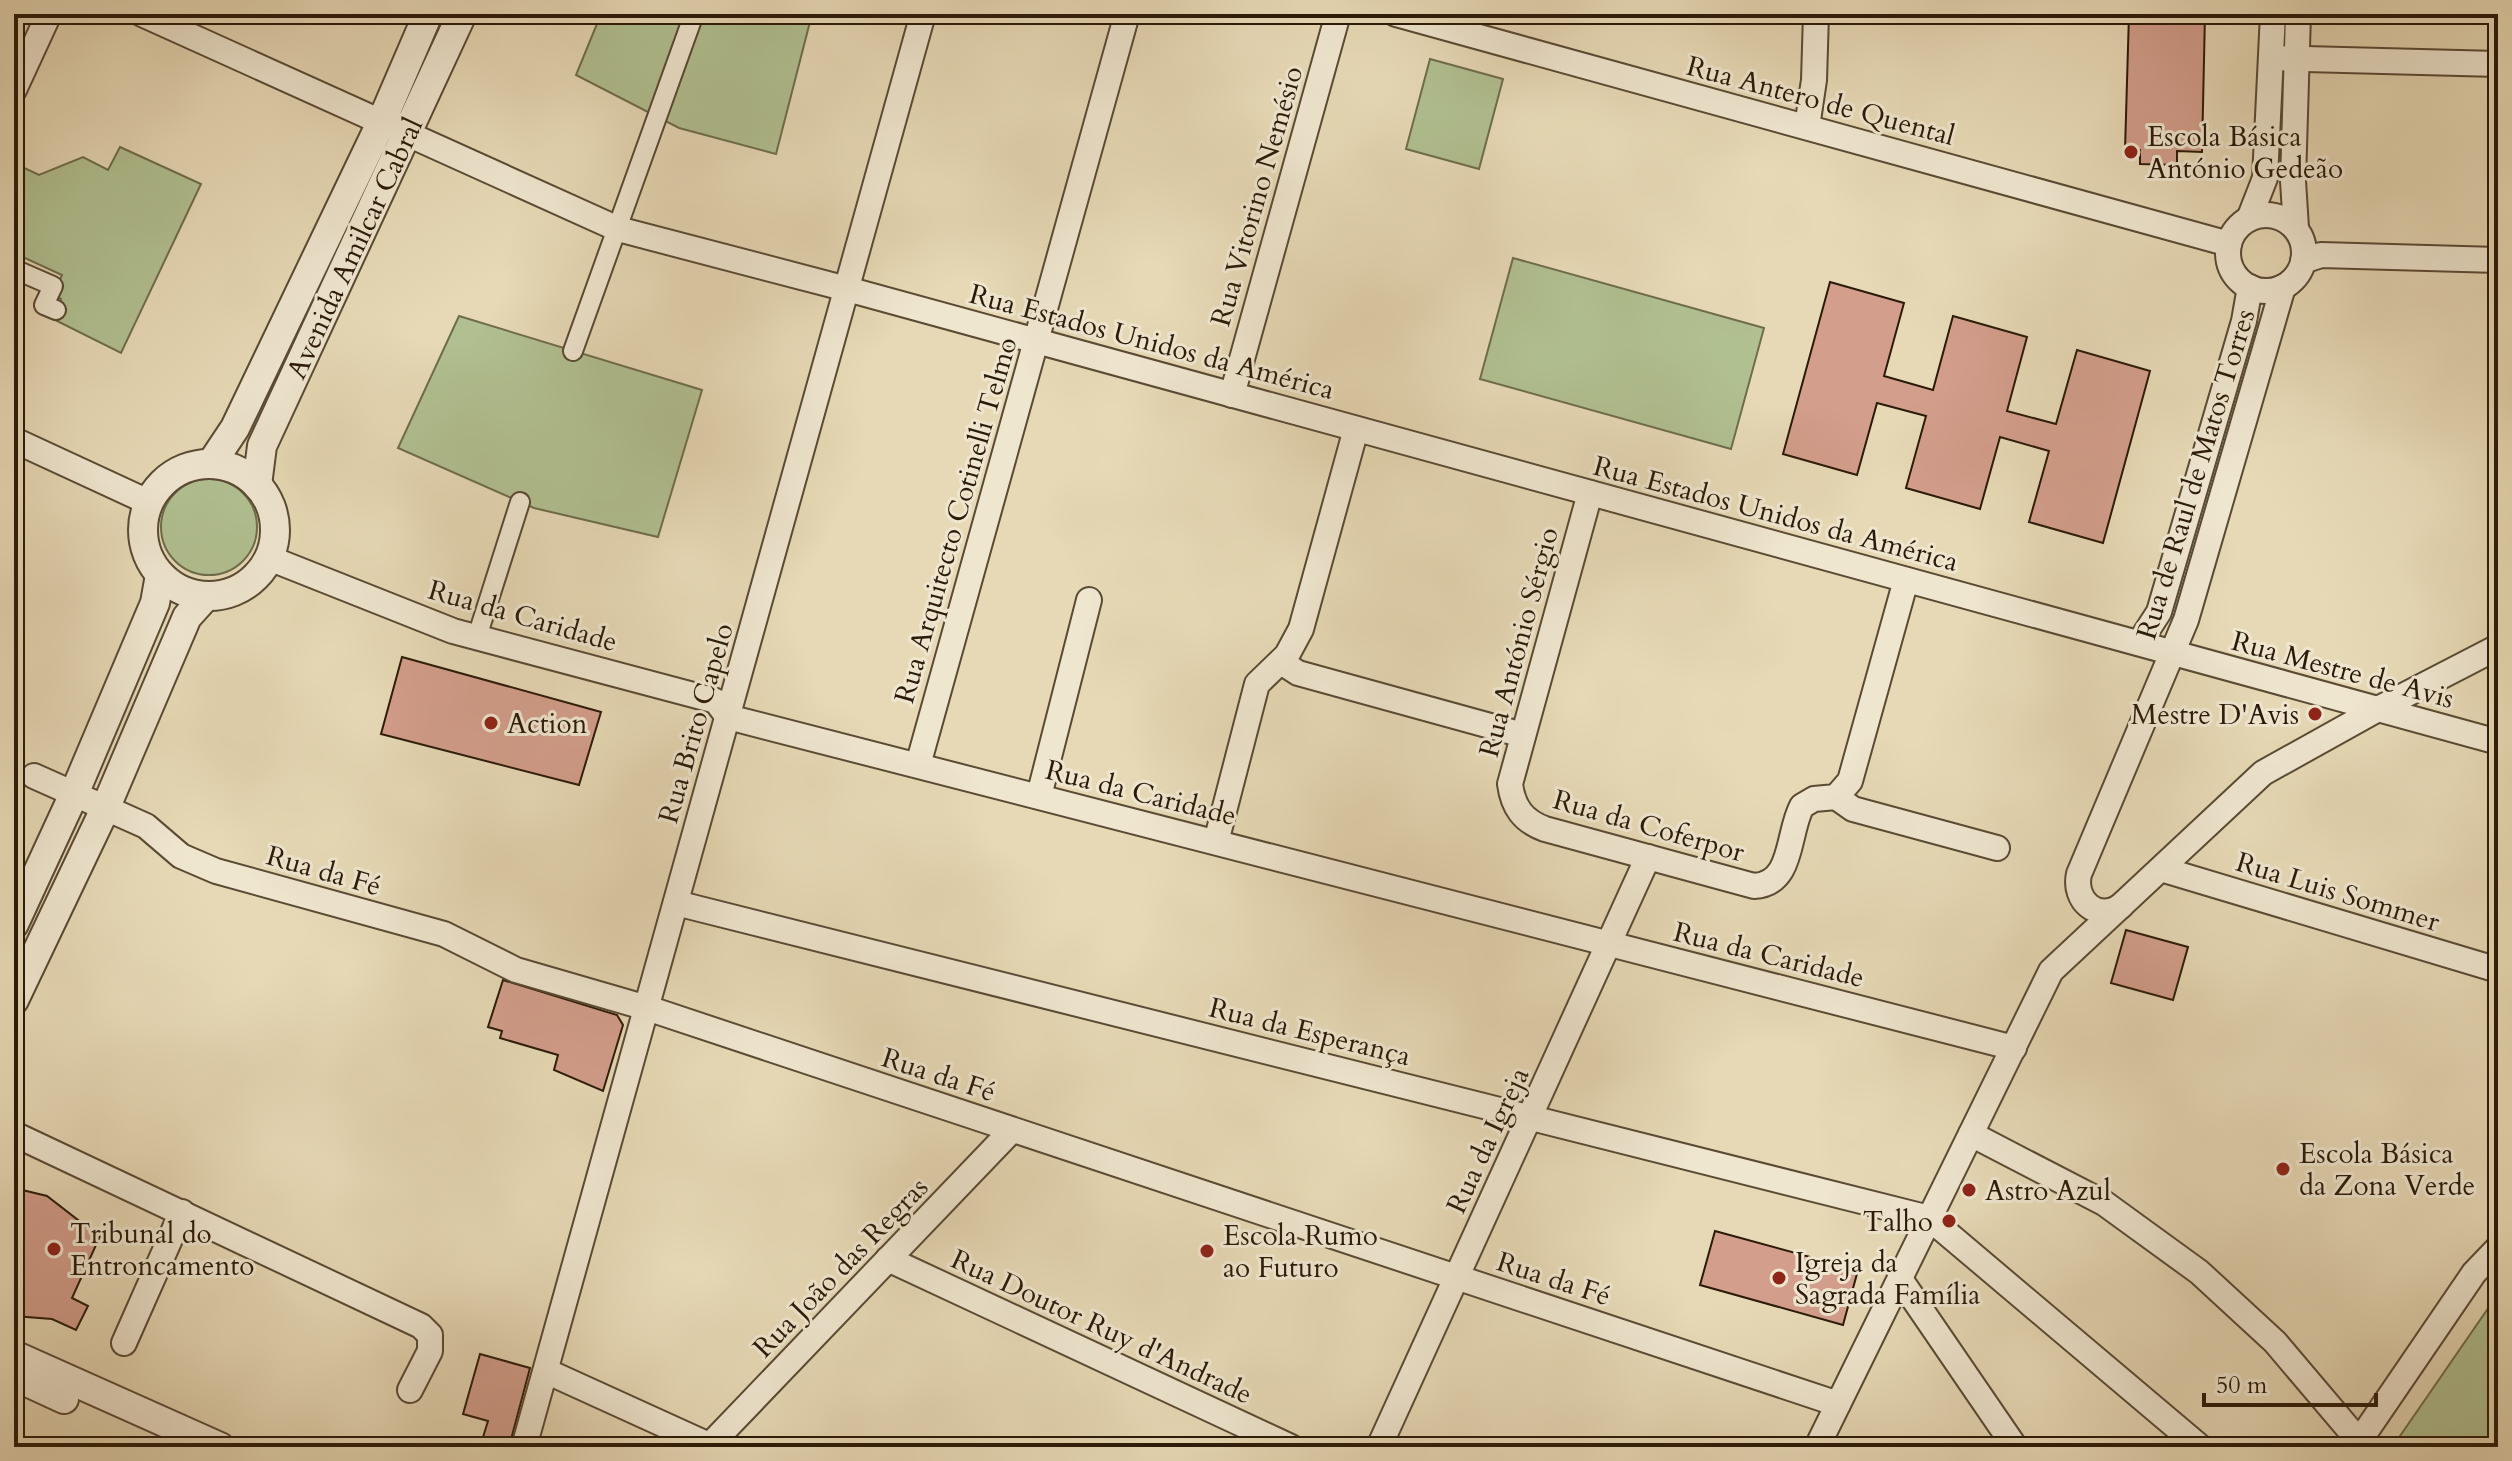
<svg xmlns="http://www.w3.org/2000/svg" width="2512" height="1461" font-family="Cardo,serif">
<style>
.green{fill:#b1c091;stroke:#6e6d4c;stroke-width:2}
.building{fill:#d39e8c;stroke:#2b1a08;stroke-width:2}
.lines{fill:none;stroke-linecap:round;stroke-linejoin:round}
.pedestrian-casing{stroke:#5a4a34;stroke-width:22}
.minor-casing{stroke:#5a4a34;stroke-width:28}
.tertiary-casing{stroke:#5a4a34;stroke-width:32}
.pedestrian{stroke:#efe6d0;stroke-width:18}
.minor{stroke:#efe6d0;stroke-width:24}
.tertiary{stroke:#efe6d0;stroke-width:28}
.poi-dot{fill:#8f2418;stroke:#efe6d0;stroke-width:3}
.labels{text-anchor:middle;stroke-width:6;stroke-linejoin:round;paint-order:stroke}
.street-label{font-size:28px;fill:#2b1a08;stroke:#efe6d0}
.poi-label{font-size:28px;fill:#2b1a08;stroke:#efe6d0;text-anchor:start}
</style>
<rect width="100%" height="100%" fill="#e7d9b6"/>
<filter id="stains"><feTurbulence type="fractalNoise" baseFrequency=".0025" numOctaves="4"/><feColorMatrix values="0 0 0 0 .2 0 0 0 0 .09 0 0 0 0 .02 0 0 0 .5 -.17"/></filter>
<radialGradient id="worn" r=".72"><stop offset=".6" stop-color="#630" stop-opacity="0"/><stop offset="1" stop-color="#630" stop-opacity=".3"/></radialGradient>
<g class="green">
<polygon points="601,14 812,14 776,154 679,128 576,75"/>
<polygon points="1430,59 1503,79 1479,169 1406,149"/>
<polygon points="120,147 201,184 121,353 53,319 61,299 54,294 62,275 14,253 14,163 39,175 83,157 108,170"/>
<polygon points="1513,258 1764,328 1731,449 1480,379"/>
<polygon points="459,316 702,390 658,537 534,508 398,448"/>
<circle cx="209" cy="527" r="48"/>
<polygon points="2498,1294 2498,1447 2401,1447 2400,1436"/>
</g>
<g class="building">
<polygon points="2129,14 2205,14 2202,152 2177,151 2177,165 2140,164 2140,150 2125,150"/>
<polygon points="1830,282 1904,303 1884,376 1933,390 1953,316 2027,337 2007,411 2056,424 2077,350 2150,371 2103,543 2029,522 2049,451 2000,437 1980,509 1906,488 1926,416 1877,403 1857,475 1783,454"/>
<polygon points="402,657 601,712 579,785 381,734"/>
<polygon points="2126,930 2188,947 2173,1000 2111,983"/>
<polygon points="503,980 617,1015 623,1025 603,1091 554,1070 558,1055 500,1038 502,1031 488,1027"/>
<polygon points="14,1188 47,1196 91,1230 101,1234 72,1298 88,1306 76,1330 52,1319 14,1316"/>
<polygon points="1715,1231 1858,1270 1843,1325 1700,1285"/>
<polygon points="480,1354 530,1368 509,1447 480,1447 488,1421 463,1414"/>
</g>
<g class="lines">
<defs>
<g id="pedestrian">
<polyline points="14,269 53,286 44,305 56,310"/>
<polyline points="573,351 694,14"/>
<polyline points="477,637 520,502"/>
</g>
<g id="minor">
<polyline points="142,14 618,229 847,289 2498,742"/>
<polyline points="1396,14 2229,244"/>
<polyline points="2271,58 2498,64"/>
<polyline points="14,90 49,14"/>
<polyline points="1807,127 1814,80 1816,14"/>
<circle cx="2266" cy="253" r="38"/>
<polyline points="2249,219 2265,178 2273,14"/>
<polyline points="2296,228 2293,181 2298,14"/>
<polyline points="2303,261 2321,255 2498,260"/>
<polyline points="1232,395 1338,14"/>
<polyline points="14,440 148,502"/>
<path d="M1590 493 1510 784C1513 807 1523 821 1545 829L1754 886C1794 884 1787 833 1802 806L1814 799 1836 797 1850 781 1906 580"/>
<polyline points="269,558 453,631 716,701 728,717 2014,1048"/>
<polyline points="2139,643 2159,612 2244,321 2250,287"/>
<polyline points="1281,662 1298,673 1523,735"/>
<polyline points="918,765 1127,14"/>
<polyline points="34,776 146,826 181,856 216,871 444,934 516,970 647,1008 1838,1404"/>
<polyline points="1039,796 1089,600"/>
<polyline points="1836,797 1853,809 1997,848"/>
<polyline points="1216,842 1257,684 1287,655 1301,629 1356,429"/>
<polyline points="2161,869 2498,970"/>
<polyline points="676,903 1929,1218 2200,1447"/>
<path d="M2121 906C2097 922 2073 900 2079 874L2186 620 2283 287"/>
<polyline points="14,1134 421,1326 430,1335 430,1351 410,1390"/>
<polyline points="1971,1134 2104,1203 2199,1272 2275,1342 2364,1447"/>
<polyline points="888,1259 1291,1447"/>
<polyline points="1900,1279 2015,1447"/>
<polyline points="124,1343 182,1212"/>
<polyline points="546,1371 713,1447"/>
<polyline points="2360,1440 2474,1273 2498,1248"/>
<polyline points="710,1445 1012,1130"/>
<polyline points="524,1447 923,14"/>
<polyline points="1379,1447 1648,857"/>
<polyline points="1817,1447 2051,971 2263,773 2378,709 2498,647"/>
</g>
<g id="tertiary">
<circle cx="209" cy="530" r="66"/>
<polyline points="211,464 235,428 381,123 428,14"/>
<polyline points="257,485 262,446 462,14"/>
<polyline points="14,924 74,794 155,603 160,575"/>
<polyline points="14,1000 105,809 187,617 206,596"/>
<polyline points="14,1355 220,1447"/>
<polyline points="14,1376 64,1399"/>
</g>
</defs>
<use href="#pedestrian" class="pedestrian-casing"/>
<use href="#minor" class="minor-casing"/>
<use href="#tertiary" class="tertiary-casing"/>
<use href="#pedestrian" class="pedestrian"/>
<use href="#minor" class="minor"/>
<use href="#tertiary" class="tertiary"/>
</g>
<g class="poi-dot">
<circle cx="2131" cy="152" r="8"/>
<circle cx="2315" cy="714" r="8"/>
<circle cx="491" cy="723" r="8"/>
<circle cx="2283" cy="1169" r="8"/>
<circle cx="1969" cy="1190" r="8"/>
<circle cx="1949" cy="1221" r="8"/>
<circle cx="54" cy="1249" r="8"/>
<circle cx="1207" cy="1251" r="8"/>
<circle cx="1779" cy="1278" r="8"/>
</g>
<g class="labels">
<g class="street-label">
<text transform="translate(1821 100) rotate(15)" y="10">Rua Antero de Quental</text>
<text transform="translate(1256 196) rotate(-74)" y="10">Rua Vitorino Nemésio</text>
<text transform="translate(354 248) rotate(-65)" y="10">Avenida Amilcar Cabral</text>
<text transform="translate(1152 341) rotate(15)" y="10">Rua Estados Unidos da América</text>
<text transform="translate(2195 474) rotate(-73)" y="10">Rua de Raul de Matos Torres</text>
<text transform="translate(1776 513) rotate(15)" y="10">Rua Estados Unidos da América</text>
<text transform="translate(955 520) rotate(-74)" y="10">Rua Arquitecto Cotinelli Telmo</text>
<text transform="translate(523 615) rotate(16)" y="10">Rua da Caridade</text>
<text transform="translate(1518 642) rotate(-75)" y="10">Rua António Sérgio</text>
<text transform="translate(2343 669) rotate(15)" y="10">Rua Mestre de Avis</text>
<text transform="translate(695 723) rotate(-74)" y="10">Rua Brito Capelo</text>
<text transform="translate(1141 792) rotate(14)" y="10">Rua da Caridade</text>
<text transform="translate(1649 825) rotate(16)" y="10">Rua da Coferpor</text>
<text transform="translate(324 870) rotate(16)" y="10">Rua da Fé</text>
<text transform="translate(2338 891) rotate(17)" y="10">Rua Luis Sommer</text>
<text transform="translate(1769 954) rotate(14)" y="10">Rua da Caridade</text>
<text transform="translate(1310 1031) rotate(14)" y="10">Rua da Esperança</text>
<text transform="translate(939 1074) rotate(18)" y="10">Rua da Fé</text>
<text transform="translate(1487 1140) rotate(-65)" y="10">Rua da Igreja</text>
<text transform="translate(840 1267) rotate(-46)" y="10">Rua João das Regras</text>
<text transform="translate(1554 1278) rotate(18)" y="10">Rua da Fé</text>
<text transform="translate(1102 1326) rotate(25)" y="10">Rua Doutor Ruy d'Andrade</text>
</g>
<g class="poi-label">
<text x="2147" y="146">Escola Básica<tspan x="2147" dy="32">António Gedeão</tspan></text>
<text x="2299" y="724" text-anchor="end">Mestre D'Avis</text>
<text x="507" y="733">Action</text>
<text x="2299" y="1163">Escola Básica<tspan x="2299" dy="32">da Zona Verde</tspan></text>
<text x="1985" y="1200">Astro Azul</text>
<text x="1933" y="1231" text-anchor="end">Talho</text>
<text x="70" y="1243">Tribunal do<tspan x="70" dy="32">Entroncamento</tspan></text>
<text x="1223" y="1245">Escola Rumo<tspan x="1223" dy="32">ao Futuro</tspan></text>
<text x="1795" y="1272">Igreja da<tspan x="1795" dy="32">Sagrada Família</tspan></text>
</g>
</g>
<rect width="2512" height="1461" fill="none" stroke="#e7d9b6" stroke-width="48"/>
<rect x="16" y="16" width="2480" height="1429" fill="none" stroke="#2b1a08" stroke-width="4"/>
<rect x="24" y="24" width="2464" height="1413" fill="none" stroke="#2b1a08" stroke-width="2"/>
<path d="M2204 1393v12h172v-12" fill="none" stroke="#2b1a08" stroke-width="4"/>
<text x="2216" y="1393" font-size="24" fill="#2b1a08" stroke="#efe6d0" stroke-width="6" paint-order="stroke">50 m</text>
<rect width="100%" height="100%" filter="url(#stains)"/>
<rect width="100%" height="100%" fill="url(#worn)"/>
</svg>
